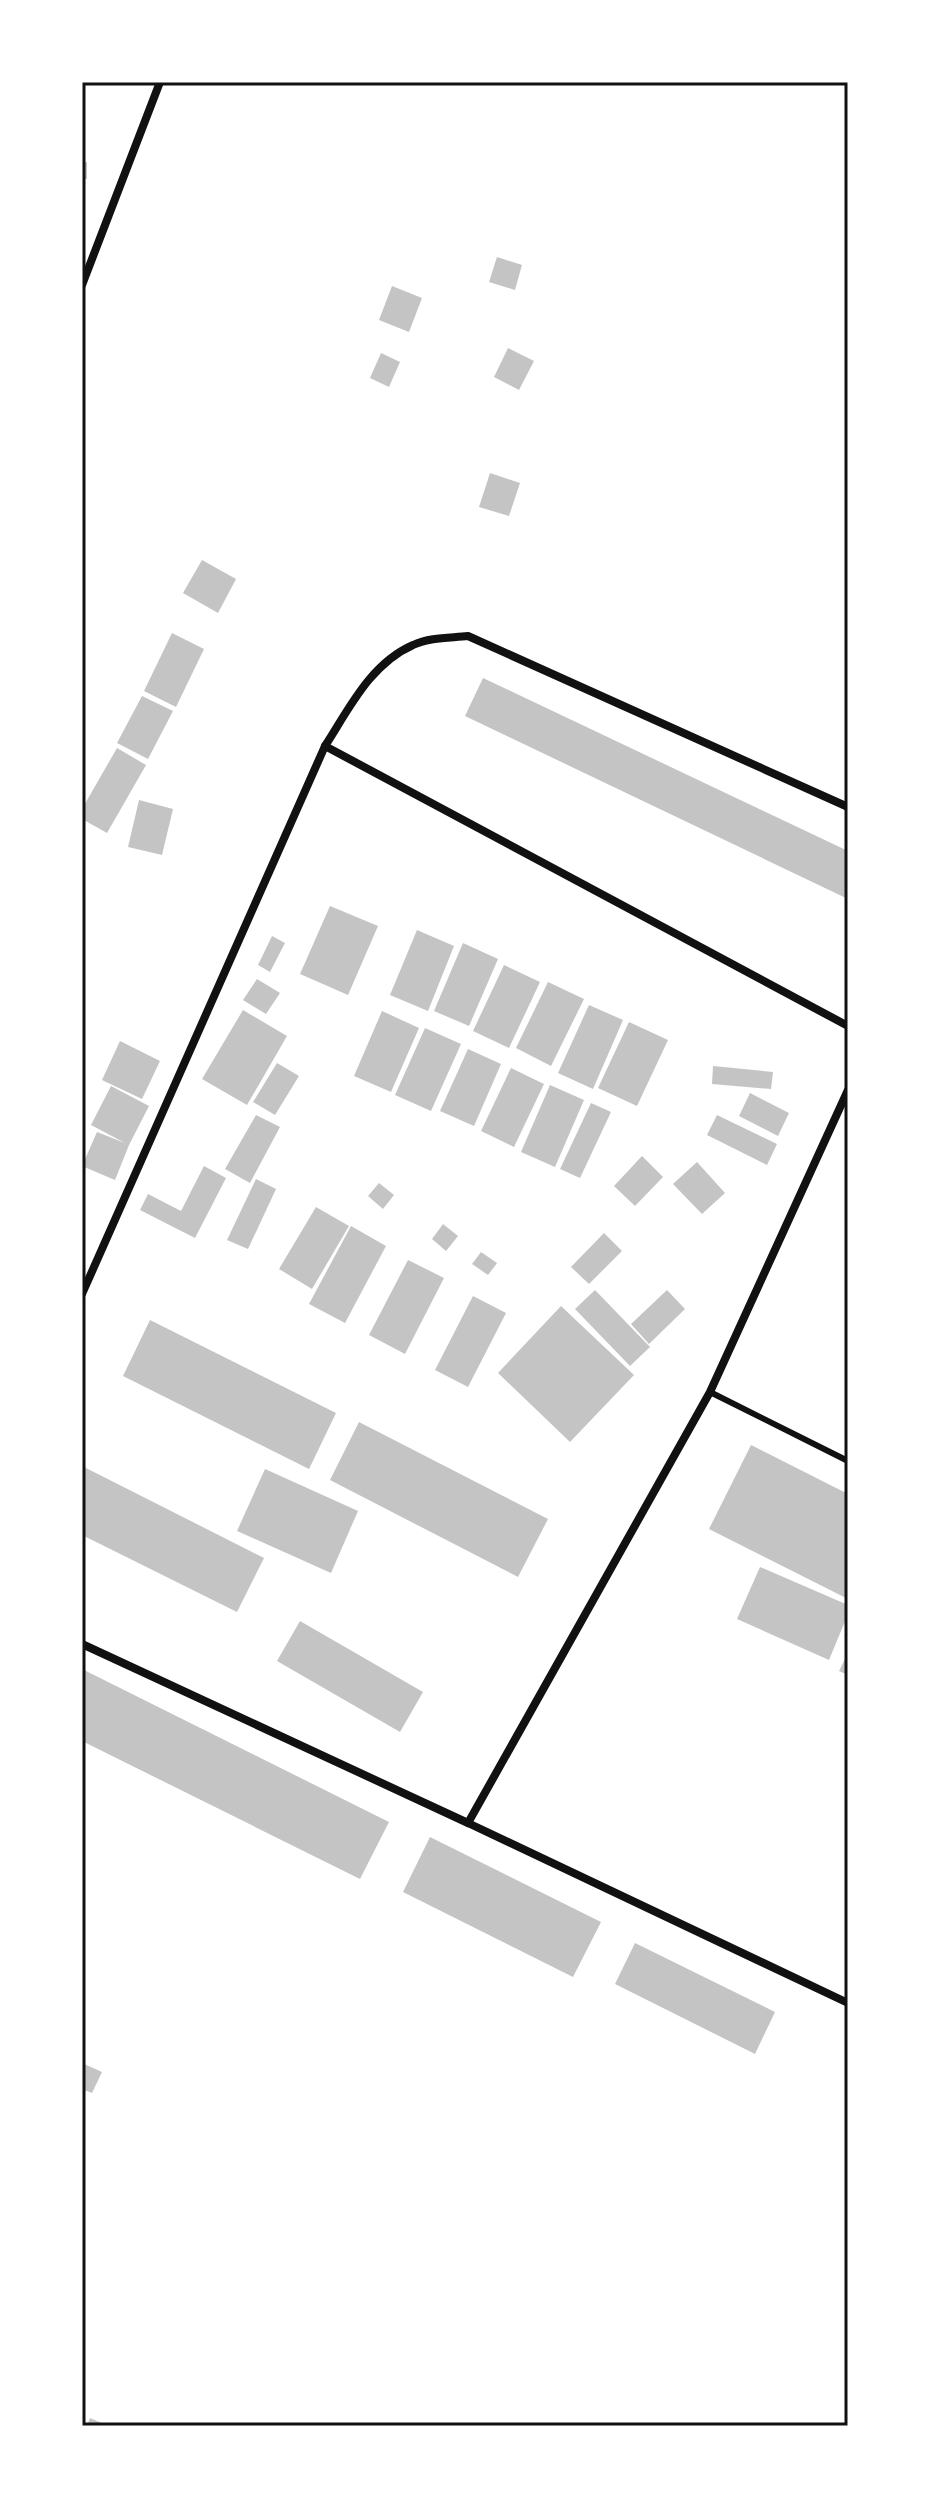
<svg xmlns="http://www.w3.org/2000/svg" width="930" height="2508" font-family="Barlow,sans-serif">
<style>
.building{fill:#c4c4c4}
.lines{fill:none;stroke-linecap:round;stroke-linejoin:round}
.service{stroke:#111;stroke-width:6}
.minor{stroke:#111;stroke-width:8}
.neatline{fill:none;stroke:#111;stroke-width:3}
</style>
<rect width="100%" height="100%" fill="#fff"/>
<g class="building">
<rect x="82" y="162" width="5" height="17"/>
<polygon points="497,257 522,265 515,290 489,282"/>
<polygon points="392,286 422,298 409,332 379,320"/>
<polygon points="508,348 534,361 519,390 494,377"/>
<polygon points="381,353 400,362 389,387 370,378"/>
<polygon points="490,473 520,483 509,516 479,507"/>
<polygon points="202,560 236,579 218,613 183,593"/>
<polygon points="172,633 204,649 176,707 144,691"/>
<polygon points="483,678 848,851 848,899 465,716"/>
<polygon points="142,696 173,711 148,759 117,743"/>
<polygon points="117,748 146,765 107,833 82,819 82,809"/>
<polygon points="139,800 173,809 162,855 128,847"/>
<polygon points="330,906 378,926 348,995 300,974"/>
<polygon points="417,930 454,946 428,1011 390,995"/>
<polygon points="272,936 285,943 270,972 258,965"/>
<polygon points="463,943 498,959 469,1026 434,1011"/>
<polygon points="504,965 540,982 509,1048 473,1031"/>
<polygon points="257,979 280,993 266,1014 243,1000"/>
<polygon points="548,982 584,999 551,1066 516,1048"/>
<polygon points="589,1005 623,1020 593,1089 558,1073"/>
<polygon points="243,1010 287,1036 247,1105 202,1079"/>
<polygon points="382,1011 419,1028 391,1092 354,1076"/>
<polygon points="629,1022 668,1040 637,1106 598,1088"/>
<polygon points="425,1028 461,1044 431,1111 395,1095"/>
<polygon points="120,1041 160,1061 142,1099 102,1080"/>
<polygon points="468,1049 501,1064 474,1126 440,1111"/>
<polygon points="277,1063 299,1076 275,1115 253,1102"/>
<polygon points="713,1066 773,1072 771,1089 712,1084"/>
<polygon points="511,1068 544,1084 514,1147 481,1131"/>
<polygon points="550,1085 584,1100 555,1167 521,1152"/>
<polygon points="111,1086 149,1106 129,1145 115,1180 82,1166 97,1132 125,1143 91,1125"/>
<polygon points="750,1093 789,1113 778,1136 739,1116"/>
<polygon points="591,1103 611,1112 580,1178 560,1169"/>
<polygon points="256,1115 280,1127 250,1183 225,1169"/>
<polygon points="717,1115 777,1144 767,1165 707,1135"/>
<polygon points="642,1156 663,1177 635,1206 614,1186"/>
<polygon points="697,1162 725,1193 702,1214 673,1184"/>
<polygon points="204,1166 226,1178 195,1238 140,1210 148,1194 181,1211"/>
<polygon points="256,1179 276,1189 248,1249 227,1240"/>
<polygon points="379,1183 394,1195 383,1209 368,1196"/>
<polygon points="316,1207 349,1226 312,1289 279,1269"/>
<polygon points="443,1224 458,1236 446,1251 432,1239"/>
<polygon points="351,1226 386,1246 345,1323 309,1304"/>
<polygon points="604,1233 622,1251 589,1284 571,1267"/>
<polygon points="481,1252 497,1263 488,1275 472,1264"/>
<polygon points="408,1260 444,1278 405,1354 369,1335"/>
<polygon points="595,1290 650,1347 630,1366 575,1309"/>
<polygon points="667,1290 685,1309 649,1344 631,1324"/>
<polygon points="473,1296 506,1313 468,1387 435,1370"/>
<polygon points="561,1306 634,1375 570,1442 498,1373"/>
<polygon points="150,1320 336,1413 309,1469 123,1376"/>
<polygon points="359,1422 548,1519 518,1577 330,1480"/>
<polygon points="751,1445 848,1494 848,1599 709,1529"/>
<polygon points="82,1466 264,1558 237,1612 82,1535"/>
<polygon points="265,1469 358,1511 331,1573 237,1531"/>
<polygon points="760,1567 848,1605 848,1614 829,1660 737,1619"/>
<polygon points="300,1621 423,1692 400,1732 277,1661"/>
<polygon points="848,1653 848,1675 839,1671"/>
<polygon points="82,1669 389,1822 360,1879 82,1741"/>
<polygon points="430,1837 601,1922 573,1977 403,1892"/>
<polygon points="635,1943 775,2012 755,2054 615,1984"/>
<polygon points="82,2063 102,2072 92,2093 82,2089"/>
<polygon points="90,2418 109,2426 87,2426"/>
</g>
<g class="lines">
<polyline class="service" points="710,1392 848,1461"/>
<g class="minor">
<polyline points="82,285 160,82"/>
<polyline points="325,746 848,1026"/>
<polyline points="848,1090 710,1392 468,1823 848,2003"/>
<path d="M82 1294 325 746C349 709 370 664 413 645 430 637 450 638 468 636L848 807"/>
<polyline points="82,1644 468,1823"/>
</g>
</g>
<rect width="930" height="2508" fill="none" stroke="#ffffff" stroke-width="168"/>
<rect x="84" y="84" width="762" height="2340" class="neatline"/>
</svg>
